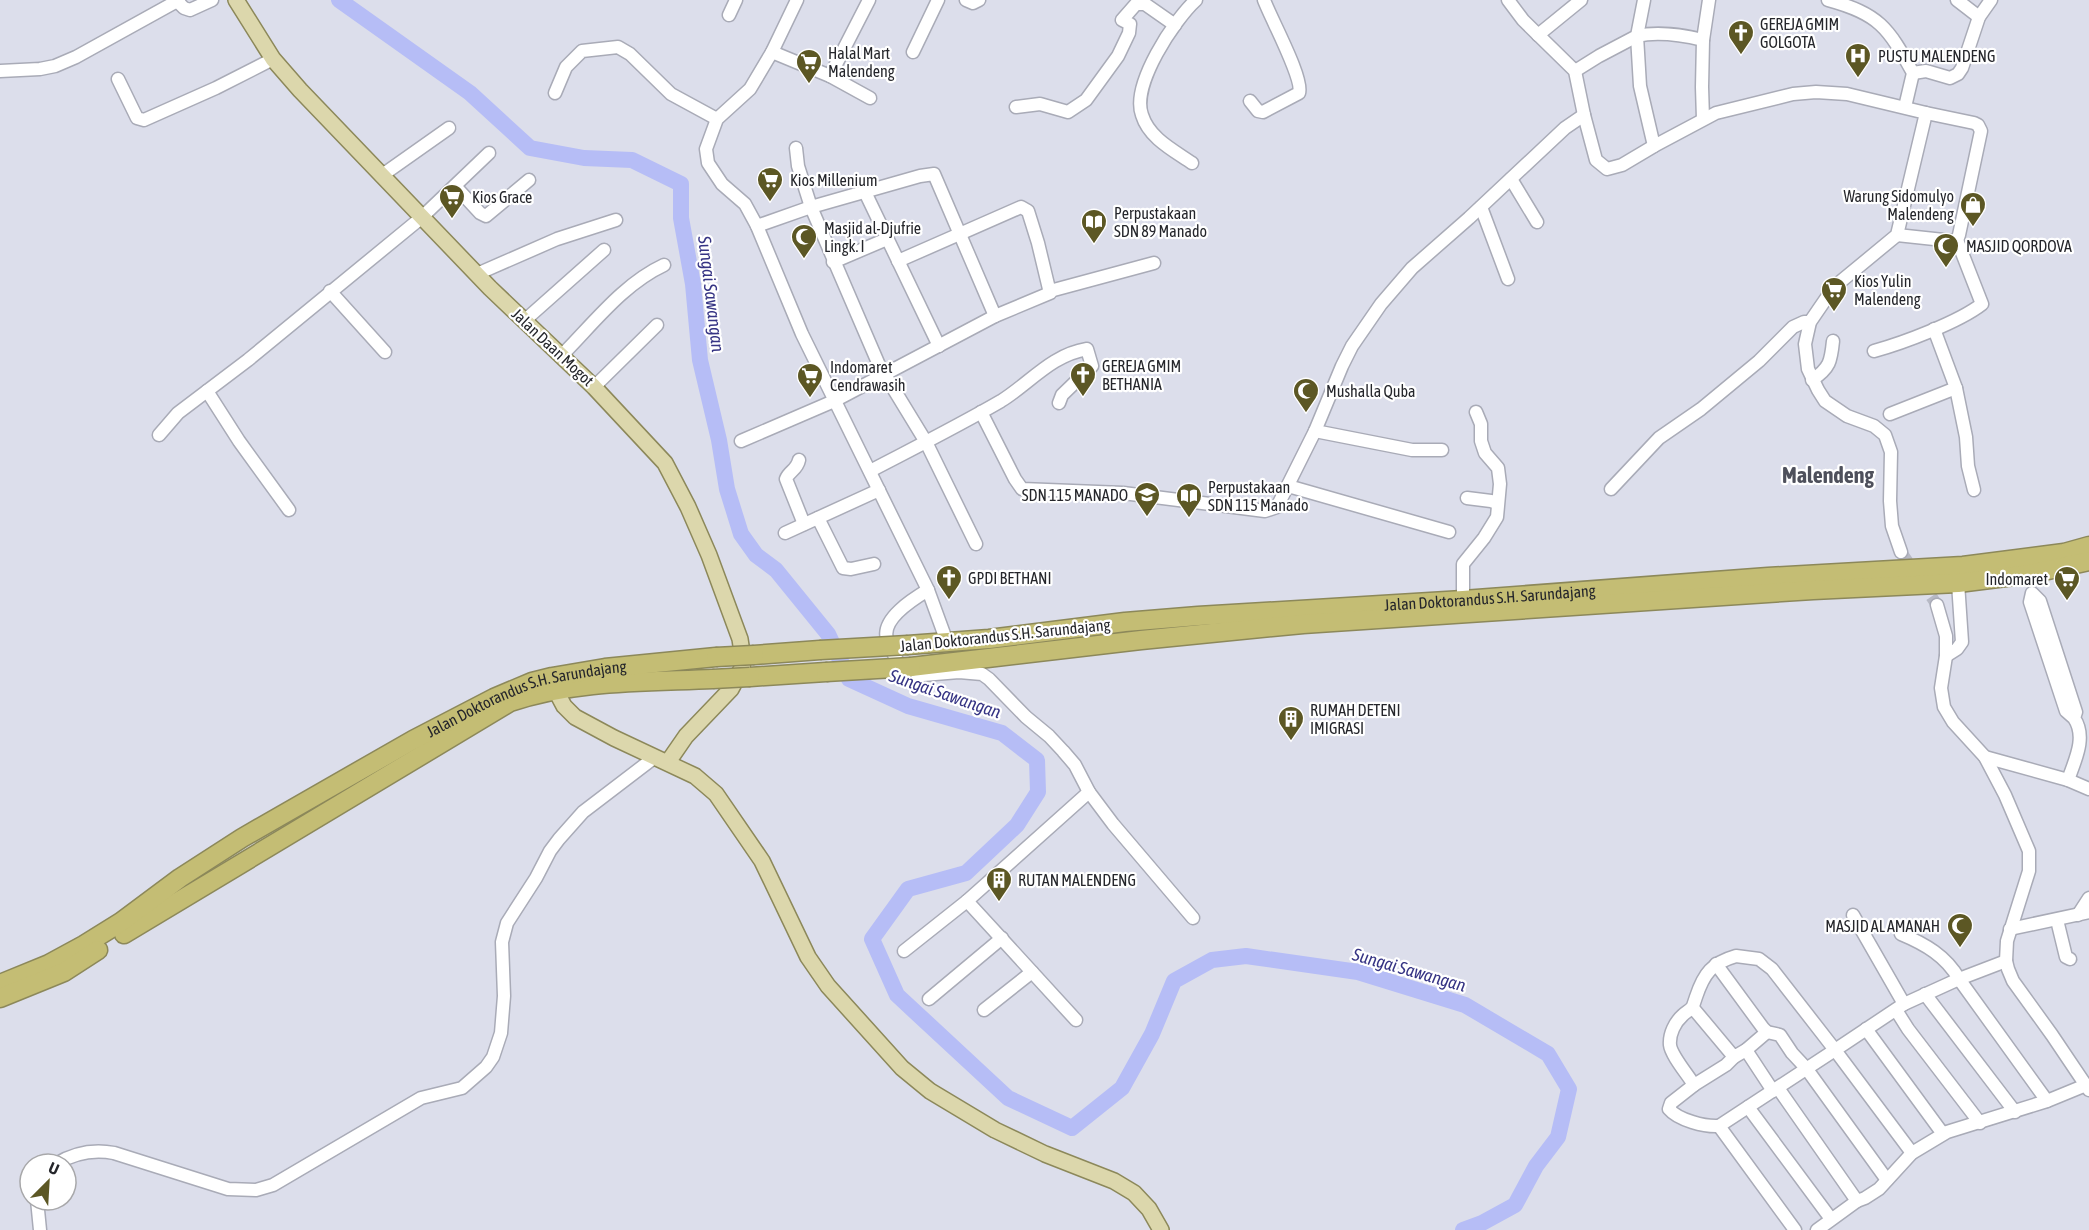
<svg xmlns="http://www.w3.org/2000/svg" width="2089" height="1230" font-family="'Asap Condensed',sans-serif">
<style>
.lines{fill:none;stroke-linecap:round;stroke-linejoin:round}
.river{stroke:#b6bdf6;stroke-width:16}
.minor-tunnel{stroke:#b7b9c5;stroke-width:12;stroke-dasharray:12 6;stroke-linecap:butt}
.minor-casing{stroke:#a9abb7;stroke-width:15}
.major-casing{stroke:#8c885a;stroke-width:18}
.highway-casing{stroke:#8c885a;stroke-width:21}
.minor{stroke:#fff;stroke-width:12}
.major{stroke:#dcd7ac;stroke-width:15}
.highway{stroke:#c4bd74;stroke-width:18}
.highway-bridge-casing{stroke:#8c885a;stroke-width:21;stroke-linecap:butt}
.highway-bridge{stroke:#c4bd74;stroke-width:18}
.labels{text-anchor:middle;stroke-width:4.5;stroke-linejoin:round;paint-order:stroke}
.poi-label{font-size:16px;fill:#25262b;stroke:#fff;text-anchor:start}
.street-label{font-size:16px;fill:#25262b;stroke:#fff}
.water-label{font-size:18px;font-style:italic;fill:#363484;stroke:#fff}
.district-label{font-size:22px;font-weight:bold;fill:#4e505b;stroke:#fff}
</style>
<rect width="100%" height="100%" fill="#dcdeeb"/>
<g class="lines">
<polyline class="river" points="339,0 470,93 530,148 584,158 632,160 681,184 681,218 693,284 700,360 719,440 727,489 741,534 756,555 776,570 828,634 849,679 908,706 1002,733 1037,760 1038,792 1017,825 966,873 908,889 872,939 897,995 1008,1098 1072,1128 1122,1088 1152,1034 1174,981 1212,960 1246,956 1358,972 1465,1005 1548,1054 1569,1089 1558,1137 1536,1166 1515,1205 1482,1223 1463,1230"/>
<polyline class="minor-tunnel" points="1901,552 1937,605"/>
<defs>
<g id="minor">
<polyline points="797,0 772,52 750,89 717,119 706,149 708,163 722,184 745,204 757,226 802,334 928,590 947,642"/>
<polyline points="966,0 973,3 979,0"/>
<polyline points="1508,0 1523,20 1575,71 1584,115 1596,160 1607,169 1622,165 1654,146 1716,113 1793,94 1816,92 1847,94 1926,113 1897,235 1834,287 1810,322 1805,344 1808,369 1818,390 1825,401 1847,416 1874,426 1885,435 1891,452 1890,501 1892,526 1901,552"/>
<path d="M1828 0C1879 14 1888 27 1913 73L1905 107"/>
<polyline points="1957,0 1979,17"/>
<polyline points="177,1 184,8 190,10 212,0"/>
<polyline points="729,15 736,0"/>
<polyline points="1538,35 1581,0"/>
<polyline points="1703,40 1709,0"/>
<polyline points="772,52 830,76 869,0"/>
<polyline points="913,52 938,0"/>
<polyline points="0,71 40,69 55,66 76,57 179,0"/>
<polyline points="1575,71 1599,56 1637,36 1644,0"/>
<polyline points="1913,73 1926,71 1950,78 1958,74 1962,68 1979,17 1991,0"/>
<polyline points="830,76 870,98"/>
<polyline points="118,79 137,118 144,120 216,88 273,59"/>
<polyline points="555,93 566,67 582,51 618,47 630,54 671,94 717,119"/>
<path d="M1250 101 1258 111 1263 112 1299 93C1304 79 1271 19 1264 0"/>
<polyline points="1016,107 1040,104 1068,112 1086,100 1118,56 1129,33 1130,24 1122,20 1136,4 1145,4 1175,25"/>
<path d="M1654 146 1640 86 1637 36C1659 31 1682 35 1703 40L1702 87 1703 119"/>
<polyline points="796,148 798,166 811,207 879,365 926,442 976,544"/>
<path d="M1192 163C1173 150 1149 138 1142 115 1131 85 1174 20 1196 0"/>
<polyline points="381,176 449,128"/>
<polyline points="1511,179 1537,222"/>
<polyline points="455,186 480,213 486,216 529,180"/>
<polyline points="865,192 939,346"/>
<polyline points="1481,207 1508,279"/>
<polyline points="757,226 811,207 920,176 934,174 995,316"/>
<polyline points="1897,235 1953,241 1957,240 1959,235 1981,131 1978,125 1974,123 1926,113"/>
<polyline points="833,262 887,239"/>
<polyline points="477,274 557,239 616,220"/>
<polyline points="330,291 385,352"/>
<polyline points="1050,291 1154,263"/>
<polyline points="524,321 604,250"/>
<polyline points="1934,329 1956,388 1966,437 1968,466 1974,490"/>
<path d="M1874 351C1903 343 1959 322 1982 304L1957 240"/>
<path d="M562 355C593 324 623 284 664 265"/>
<path d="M1812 380C1830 368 1831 361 1833 341"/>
<polyline points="594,387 657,325"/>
<polyline points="207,391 239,441 289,510"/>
<polyline points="981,412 1015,479 1022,489 1123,493 1265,511 1277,507 1315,431 1342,366 1352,346 1381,304 1412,268 1469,218 1565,128 1584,115"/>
<polyline points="1890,414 1956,388"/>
<polyline points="1315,431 1412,450 1442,450"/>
<polyline points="159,435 178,413 248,360 421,218 489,153"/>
<polyline points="741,441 834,401 995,316 1050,293 1038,243 1028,211 1021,207 898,261"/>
<path d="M799 460C797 470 789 471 786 479L804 524"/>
<path d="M870 471C914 448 958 426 1001 401 1030 383 1051 355 1087 349L1092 366 1062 395 1059 403"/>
<polyline points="1288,486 1449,532"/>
<polyline points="1611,489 1659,438 1701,409 1759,361 1793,327 1804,322 1810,322"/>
<polyline points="1467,498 1491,501 1497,503"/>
<polyline points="818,518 843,568 851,569 874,564"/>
<polyline points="785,533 879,490"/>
<path d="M928 590C913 599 881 619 887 639 891 651 899 663 904 674L911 676 959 672 982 674 989 679 1026 717 1049 736 1063 751 1075 765 1089 792 1113 824 1193 918"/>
<polyline points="1463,600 1463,564 1484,538 1497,517 1500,484 1498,468 1485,453 1481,441 1481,424 1476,412"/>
<polyline points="1937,605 1946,636 1946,656 1941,688 1944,707 1953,722 1985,757 2005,795 2029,851 2029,871 2007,941 2006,961 2008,969 2013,981 2052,1035 2089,1090"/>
<polyline points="1946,656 1957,649 1962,642 1958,583"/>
<polyline points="1985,757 2068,780 2089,789"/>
<path d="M2068 780C2075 760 2087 737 2074 718L2076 712 2040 601 2032 593 2030 602 2066 711 2074 718"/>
<polyline points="1853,915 1904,1004"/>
<polyline points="2078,915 2089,898"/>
<polyline points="2057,920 2066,957 2070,959"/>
<polyline points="2010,929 2089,912"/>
<path d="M1901 934C1925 944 1946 956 1959 979L1904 1004 1835 1050 1912 1153"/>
<polyline points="904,951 967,901"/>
<path d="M1736 956 1759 959 1772 969 1835 1050 1719 1126C1705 1127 1678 1120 1669 1109L1671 1103 1694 1085C1688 1075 1671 1055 1670 1045 1669 1034 1675 1022 1683 1015 1686 1012 1691 1010 1693 1006 1694 1003 1695 1000 1696 997 1704 973 1712 963 1736 956Z"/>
<polyline points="2006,961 1959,979 2047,1101"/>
<polyline points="1716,964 1763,1028 1767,1032 1780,1035 1792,1053 1806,1068 1887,1180"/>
<polyline points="1925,994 2015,1112"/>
<polyline points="929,999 1002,938"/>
<polyline points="1693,1008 1734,1057 1746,1050 1767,1032"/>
<polyline points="984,1010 1032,972"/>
<polyline points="1896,1010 1908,1029 1980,1123"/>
<polyline points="1076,1020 967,901 1089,792"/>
<polyline points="1866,1029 1943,1134"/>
<polyline points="1746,1050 1773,1091"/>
<polyline points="1694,1085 1726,1065 1734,1057"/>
<polyline points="1778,1088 1857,1201"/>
<polyline points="1748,1107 1831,1219"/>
<polyline points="1719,1126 1795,1230"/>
<path d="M56 1164C74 1153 93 1149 114 1153L228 1189 256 1190 273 1185 421 1098 462 1088 486 1067 493 1057 501 1033 504 996 502 942 507 923 536 878 550 851 559 839 583 812 655 757"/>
<polyline points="37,1200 40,1230"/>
<polyline points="1817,1230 1857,1201 1865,1198 1879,1189 1912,1153 1947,1132 2047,1101 2086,1085"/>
</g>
<g id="major">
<polyline points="236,0 273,59 300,90 490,288 594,387 665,463 688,507 709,555 740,639 743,659 742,668 731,689 686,736 668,762"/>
<polyline points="553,680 555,689 564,706 575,717 614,738 695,776 716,794 762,861 808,957 828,986 902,1068 930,1091 995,1130 1045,1154 1114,1181 1134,1193 1149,1209 1161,1230"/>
</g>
<g id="highway">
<path id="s1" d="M908 645 989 639 1125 622 1198 616 1463 600 1768 577 1963 566 2064 553 2089 546"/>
<polyline points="754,655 820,650"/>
<polyline points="911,667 1141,640 1303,624 1813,590 1958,583 2030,574 2089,561"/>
<polyline points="750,677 826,672"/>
<path d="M124 934 510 702C575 680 645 682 713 679"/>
<path id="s2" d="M0 984 49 964 84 945 121 922 180 878 242 838 413 740 494 698 532 682 552 677 605 668 716 657"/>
<polyline points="0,998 64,972 98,950"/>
</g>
</defs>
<use href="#minor" class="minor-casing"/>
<use href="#major" class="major-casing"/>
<use href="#highway" class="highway-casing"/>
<use href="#minor" class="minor"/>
<use href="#major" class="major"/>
<use href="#highway" class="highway"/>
<defs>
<g id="highway-bridge">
<polyline points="820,650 908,645"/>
<polyline points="716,657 754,655"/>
<polyline points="826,672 911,667"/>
<polyline points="713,679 750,677"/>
</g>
</defs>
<use href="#highway-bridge" class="highway-bridge-casing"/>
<use href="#highway-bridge" class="highway-bridge"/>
</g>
<defs>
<symbol id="church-pin" viewBox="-11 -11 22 30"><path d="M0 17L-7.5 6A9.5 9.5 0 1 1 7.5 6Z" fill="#5c5724" stroke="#fff"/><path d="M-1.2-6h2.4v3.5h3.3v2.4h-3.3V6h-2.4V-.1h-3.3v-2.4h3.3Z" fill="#fff"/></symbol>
<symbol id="hospital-pin" viewBox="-11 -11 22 30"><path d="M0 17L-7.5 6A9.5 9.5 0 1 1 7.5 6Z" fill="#5c5724" stroke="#fff"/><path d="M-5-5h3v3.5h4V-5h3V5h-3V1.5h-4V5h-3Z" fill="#fff"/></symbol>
<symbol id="supermarket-pin" viewBox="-11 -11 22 30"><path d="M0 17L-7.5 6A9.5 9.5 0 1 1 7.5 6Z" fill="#5c5724" stroke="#fff"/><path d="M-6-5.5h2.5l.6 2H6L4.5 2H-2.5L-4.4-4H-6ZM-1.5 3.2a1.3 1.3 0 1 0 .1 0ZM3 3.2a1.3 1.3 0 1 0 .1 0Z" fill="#fff"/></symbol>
<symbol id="shop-pin" viewBox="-11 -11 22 30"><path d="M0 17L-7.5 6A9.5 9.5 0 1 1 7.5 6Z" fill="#5c5724" stroke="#fff"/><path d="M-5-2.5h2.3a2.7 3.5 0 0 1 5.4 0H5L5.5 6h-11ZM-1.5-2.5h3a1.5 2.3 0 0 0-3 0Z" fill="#fff"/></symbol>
<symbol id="library-pin" viewBox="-11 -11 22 30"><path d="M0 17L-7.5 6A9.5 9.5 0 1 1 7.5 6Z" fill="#5c5724" stroke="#fff"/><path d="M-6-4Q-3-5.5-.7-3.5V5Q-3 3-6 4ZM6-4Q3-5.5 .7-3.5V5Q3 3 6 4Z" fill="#fff"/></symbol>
<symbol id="mosque-pin" viewBox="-11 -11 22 30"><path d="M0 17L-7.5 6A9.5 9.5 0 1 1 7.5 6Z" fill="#5c5724" stroke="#fff"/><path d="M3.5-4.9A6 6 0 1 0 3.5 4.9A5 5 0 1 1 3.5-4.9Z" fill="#fff"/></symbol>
<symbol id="school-pin" viewBox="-11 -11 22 30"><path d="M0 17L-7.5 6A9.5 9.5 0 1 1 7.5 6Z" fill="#5c5724" stroke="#fff"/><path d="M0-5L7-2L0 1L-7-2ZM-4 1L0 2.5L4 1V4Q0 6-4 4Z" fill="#fff"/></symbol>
<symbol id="building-pin" viewBox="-11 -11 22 30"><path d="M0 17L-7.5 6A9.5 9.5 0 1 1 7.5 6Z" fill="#5c5724" stroke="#fff"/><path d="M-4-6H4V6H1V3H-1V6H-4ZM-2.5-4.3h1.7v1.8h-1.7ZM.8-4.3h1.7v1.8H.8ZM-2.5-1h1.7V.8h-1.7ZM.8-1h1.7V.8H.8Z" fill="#fff"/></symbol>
</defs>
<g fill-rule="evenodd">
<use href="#church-pin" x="1726" y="18" width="30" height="40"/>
<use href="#hospital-pin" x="1843" y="41" width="30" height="40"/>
<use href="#supermarket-pin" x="794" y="47" width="30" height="40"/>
<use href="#supermarket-pin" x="755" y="165" width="30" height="40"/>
<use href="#supermarket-pin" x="437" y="182" width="30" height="40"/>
<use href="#shop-pin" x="1958" y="190" width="30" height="40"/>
<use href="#library-pin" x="1079" y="207" width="30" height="40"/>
<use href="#mosque-pin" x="789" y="222" width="30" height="40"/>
<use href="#mosque-pin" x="1931" y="231" width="30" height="40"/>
<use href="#supermarket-pin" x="1819" y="275" width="30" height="40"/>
<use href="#church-pin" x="1068" y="360" width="30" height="40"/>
<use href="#supermarket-pin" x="795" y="361" width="30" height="40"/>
<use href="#mosque-pin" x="1291" y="376" width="30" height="40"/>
<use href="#school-pin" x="1132" y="480" width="30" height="40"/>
<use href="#library-pin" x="1174" y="481" width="30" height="40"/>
<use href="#church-pin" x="934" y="563" width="30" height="40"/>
<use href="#supermarket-pin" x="2052" y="564" width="30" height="40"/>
<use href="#building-pin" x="1276" y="704" width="30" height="40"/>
<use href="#building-pin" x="984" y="865" width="30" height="40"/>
<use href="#mosque-pin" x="1945" y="911" width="30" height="40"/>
</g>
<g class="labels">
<g class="poi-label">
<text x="1760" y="30">GEREJA GMIM<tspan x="1760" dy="18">GOLGOTA</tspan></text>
<text x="828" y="59">Halal Mart<tspan x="828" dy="18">Malendeng</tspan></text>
<text x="1878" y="62">PUSTU MALENDENG</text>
<text x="790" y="186">Kios Millenium</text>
<text x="1954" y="202" text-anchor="end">Warung Sidomulyo<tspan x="1954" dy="18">Malendeng</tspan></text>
<text x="472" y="203">Kios Grace</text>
<text x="1114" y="219">Perpustakaan<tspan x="1114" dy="18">SDN 89 Manado</tspan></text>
<text x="824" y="234">Masjid al-Djufrie<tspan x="824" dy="18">Lingk. I</tspan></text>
<text x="1966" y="252">MASJID QORDOVA</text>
<text x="1854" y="287">Kios Yulin<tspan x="1854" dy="18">Malendeng</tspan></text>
<text x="1102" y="372">GEREJA GMIM<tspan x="1102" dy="18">BETHANIA</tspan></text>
<text x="830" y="373">Indomaret<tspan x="830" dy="18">Cendrawasih</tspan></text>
<text x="1326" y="397">Mushalla Quba</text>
<text x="1208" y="493">Perpustakaan<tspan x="1208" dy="18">SDN 115 Manado</tspan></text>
<text x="1128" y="501" text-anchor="end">SDN 115 MANADO</text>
<text x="968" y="584">GPDI BETHANI</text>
<text x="2048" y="585" text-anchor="end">Indomaret</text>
<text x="1310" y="716">RUMAH DETENI<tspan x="1310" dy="18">IMIGRASI</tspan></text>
<text x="1018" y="886">RUTAN MALENDENG</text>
<text x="1940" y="932" text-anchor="end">MASJID AL AMANAH</text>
</g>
<g class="street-label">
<text transform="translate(553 347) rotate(43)" y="6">Jalan Daan Mogot</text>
<text dy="6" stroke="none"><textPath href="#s1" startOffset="584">Jalan Doktorandus S.H. Sarundajang</textPath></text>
<text transform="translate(1005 635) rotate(-6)" y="6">Jalan Doktorandus S.H. Sarundajang</text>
<text dy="6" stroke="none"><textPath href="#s2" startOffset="603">Jalan Doktorandus S.H. Sarundajang</textPath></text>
</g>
<g class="water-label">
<text transform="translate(711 294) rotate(83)" y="6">Sungai Sawangan</text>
<text transform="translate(945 694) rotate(19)" y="6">Sungai Sawangan</text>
<text transform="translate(1409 970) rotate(16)" y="6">Sungai Sawangan</text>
</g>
<g class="district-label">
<text x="1828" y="483">Malendeng</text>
</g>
</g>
<g transform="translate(48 1182) rotate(24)"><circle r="28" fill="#ffffff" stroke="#a8a8aa" stroke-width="1.5"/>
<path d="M0-4.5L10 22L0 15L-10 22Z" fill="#5c5724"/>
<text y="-9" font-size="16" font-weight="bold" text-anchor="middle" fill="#25262b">U</text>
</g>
</svg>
